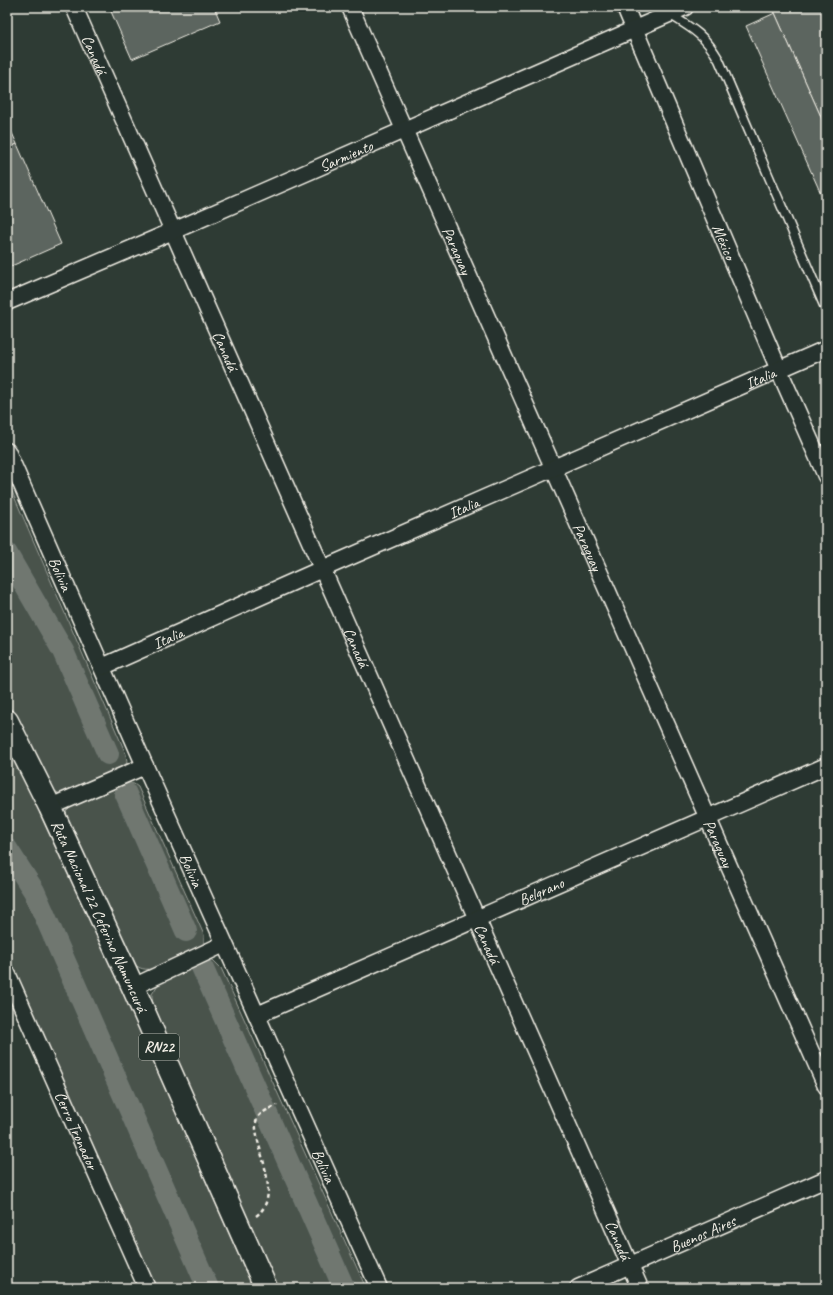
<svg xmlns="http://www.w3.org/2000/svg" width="833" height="1295" font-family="Caveat,sans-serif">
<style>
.green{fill:#48524c;stroke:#9ea29a}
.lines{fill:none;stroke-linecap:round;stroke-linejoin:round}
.canal{stroke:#6f7770;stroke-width:22}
.building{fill:#5c655e;stroke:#f4f1e8}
.lane-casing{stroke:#f4f1e8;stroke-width:11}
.street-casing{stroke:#f4f1e8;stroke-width:19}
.highway-casing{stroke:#f4f1e8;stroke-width:25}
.path{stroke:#f4f1e8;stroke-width:2.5;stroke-dasharray:4 3;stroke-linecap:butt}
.lane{stroke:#26332d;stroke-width:8}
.street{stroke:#26332d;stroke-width:16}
.highway{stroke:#26332d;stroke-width:22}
.labels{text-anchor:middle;stroke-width:3.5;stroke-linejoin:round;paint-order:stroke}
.shield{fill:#26332d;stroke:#b6b8b0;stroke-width:1}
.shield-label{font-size:15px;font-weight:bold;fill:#f4f1e8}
.street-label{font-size:16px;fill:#f4f1e8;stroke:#26332d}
</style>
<rect width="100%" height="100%" fill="#2e3b34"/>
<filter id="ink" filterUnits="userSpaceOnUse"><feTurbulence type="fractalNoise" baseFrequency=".025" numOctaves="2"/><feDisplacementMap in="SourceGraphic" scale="8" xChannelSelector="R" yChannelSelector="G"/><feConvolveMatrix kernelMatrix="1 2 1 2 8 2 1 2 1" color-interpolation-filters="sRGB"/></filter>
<g filter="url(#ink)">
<g class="green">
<polygon points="7,480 126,754 127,762 124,768 68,793 60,794 53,790 19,723 7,703"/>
<polygon points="7,742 123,993 253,1288 154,1288 7,956"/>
<path d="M124 782 134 784 138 787 204 935V942L201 948 152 969C142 970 138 968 131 961L66 820V812L74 804Z"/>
<polygon points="206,959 213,960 221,968 366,1288 278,1288 152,1002 152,994 159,983"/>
</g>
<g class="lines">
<g class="canal">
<polyline points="7,554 63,651 108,754"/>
<polyline points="125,792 186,931"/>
<polyline points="7,849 34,891 208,1288"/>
<polyline points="202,967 344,1288"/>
</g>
</g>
<g class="building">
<polygon points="109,7 214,7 220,21 132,59"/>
<polygon points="773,7 826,7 826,128 775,13"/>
<polygon points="775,13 826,128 826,205 746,26"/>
<polygon points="7,122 17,144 7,149"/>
<polygon points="17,144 61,244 7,268 7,149"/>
</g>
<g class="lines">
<defs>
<path id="lane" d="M669 14C692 28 705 35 719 60L826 310"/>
<g id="street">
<path id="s1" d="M74 7 640 1288"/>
<path id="s2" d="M350 7 826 1086"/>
<path id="s3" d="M625 7 779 370 826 476"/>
<path id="s4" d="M7 302 173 231 685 7"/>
<path id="s5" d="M7 451 145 766 379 1288"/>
<path id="s6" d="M102 667 322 569 826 349"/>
<polyline points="50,807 145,766"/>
<path id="s7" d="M7 973 147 1288"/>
<polyline points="133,987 224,944"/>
<path id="s8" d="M257 1015 826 766"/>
<path id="s9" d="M578 1288 826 1179"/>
</g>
<g id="highway">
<path id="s10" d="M7 721 50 807 133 987 266 1288"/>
</g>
</defs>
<use href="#lane" class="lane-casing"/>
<use href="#street" class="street-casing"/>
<use href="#highway" class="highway-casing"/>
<path class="path" d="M256 1216C280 1199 261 1159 257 1136 256 1128 254 1122 259 1116 263 1111 272 1108 277 1105"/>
<use href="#lane" class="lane"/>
<use href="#street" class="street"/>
<use href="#highway" class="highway"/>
</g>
</g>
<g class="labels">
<rect class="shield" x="139" y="1034" width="40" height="26" rx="3"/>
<g class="shield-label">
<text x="159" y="1052">RN22</text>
</g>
<g class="street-label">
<text dy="6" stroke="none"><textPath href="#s1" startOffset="52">Canadá</textPath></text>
<text dy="6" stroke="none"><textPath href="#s4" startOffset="369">Sarmiento</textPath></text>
<text dy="6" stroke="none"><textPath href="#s3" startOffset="255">México</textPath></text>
<text dy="6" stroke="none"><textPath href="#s2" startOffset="266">Paraguay</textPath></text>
<text dy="6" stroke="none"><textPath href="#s1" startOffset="376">Canadá</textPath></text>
<text dy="6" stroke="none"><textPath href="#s6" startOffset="719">Italia</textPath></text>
<text dy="6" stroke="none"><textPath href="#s6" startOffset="395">Italia</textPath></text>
<text dy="6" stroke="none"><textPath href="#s2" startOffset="590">Paraguay</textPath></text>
<text dy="6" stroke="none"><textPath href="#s5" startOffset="134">Bolivia</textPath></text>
<text dy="6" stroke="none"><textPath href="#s6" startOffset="72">Italia</textPath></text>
<text dy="6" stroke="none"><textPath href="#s1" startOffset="700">Canadá</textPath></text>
<text dy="6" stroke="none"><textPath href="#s2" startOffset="914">Paraguay</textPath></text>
<text dy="6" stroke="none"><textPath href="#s5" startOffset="458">Bolivia</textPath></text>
<text dy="6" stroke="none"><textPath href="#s8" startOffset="310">Belgrano</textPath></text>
<text dy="6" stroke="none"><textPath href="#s10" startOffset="216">Ruta Nacional 22 Ceferino Namuncurá</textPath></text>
<text dy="6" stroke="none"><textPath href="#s1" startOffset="1024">Canadá</textPath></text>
<text dy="6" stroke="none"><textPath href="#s7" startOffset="172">Cerro Tronador</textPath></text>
<text dy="6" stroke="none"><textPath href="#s5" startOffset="782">Bolivia</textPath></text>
<text dy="6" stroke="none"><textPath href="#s9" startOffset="136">Buenos Aires</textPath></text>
<text dy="6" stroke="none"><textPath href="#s1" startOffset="1348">Canadá</textPath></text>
</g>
</g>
<rect width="833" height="1295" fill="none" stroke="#26332d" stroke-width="24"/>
<rect x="12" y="12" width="809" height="1271" fill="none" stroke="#f4f1e8" stroke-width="1.5" filter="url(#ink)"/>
</svg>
